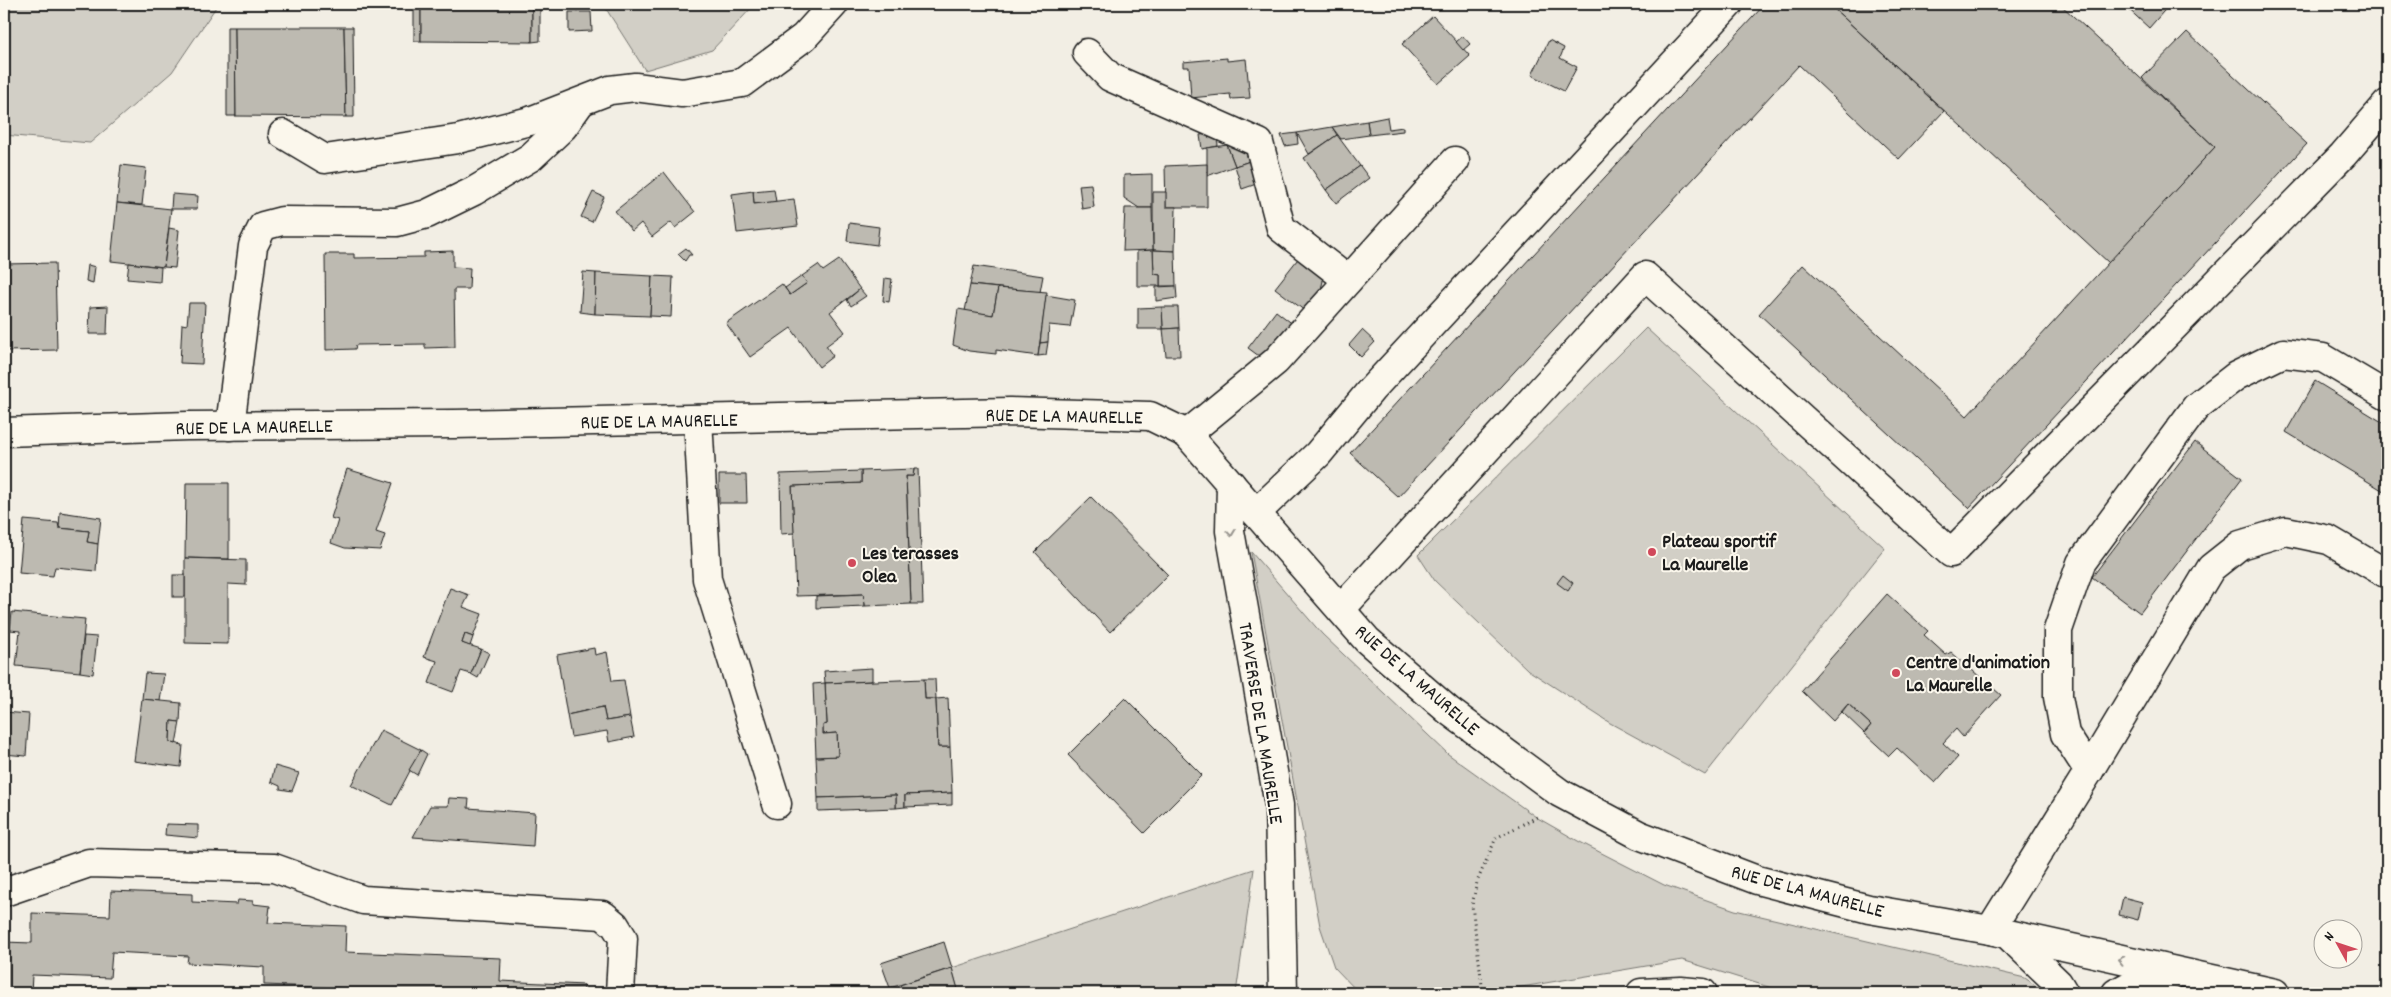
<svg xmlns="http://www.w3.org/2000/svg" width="2391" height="997" font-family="Dekko,sans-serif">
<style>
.green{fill:#d2cfc6;stroke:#777671}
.building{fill:#bdbab1;stroke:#1c1c1c}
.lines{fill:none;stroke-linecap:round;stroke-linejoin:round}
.minor-casing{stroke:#1c1c1c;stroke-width:31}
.path{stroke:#1c1c1c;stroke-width:3;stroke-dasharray:1 4;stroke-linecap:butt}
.minor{stroke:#fbf7ec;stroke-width:28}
.oneway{stroke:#97948e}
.poi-dot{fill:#d1495b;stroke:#fbf7ec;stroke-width:2}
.labels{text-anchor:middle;stroke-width:4;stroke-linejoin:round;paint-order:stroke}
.street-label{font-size:20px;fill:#1c1c1c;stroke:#fbf7ec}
.poi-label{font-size:20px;font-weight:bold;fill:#1c1c1c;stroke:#fbf7ec;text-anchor:start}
</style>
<rect width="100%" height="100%" fill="#f2eee4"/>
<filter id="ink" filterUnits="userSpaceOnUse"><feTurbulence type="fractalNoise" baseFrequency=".02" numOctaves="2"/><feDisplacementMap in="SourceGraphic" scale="10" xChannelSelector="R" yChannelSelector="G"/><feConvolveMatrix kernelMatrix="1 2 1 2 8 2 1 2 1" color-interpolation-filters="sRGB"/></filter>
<g filter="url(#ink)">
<g class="green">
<polygon points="4,4 218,4 172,72 90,143 4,135"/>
<polygon points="603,4 755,4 712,50 645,70"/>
<polygon points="1646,328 1885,548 1705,775 1610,723 1528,670 1435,581 1418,555"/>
<polygon points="1251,552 1322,634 1448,754 1536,817 1578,841 1664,885 1735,910 2025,978 2046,993 1788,993 1682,960 1486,993 1359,993 1334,967 1320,926"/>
<polygon points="1254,869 1236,993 959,993 952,968"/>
</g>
<g class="building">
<rect x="414" y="4" width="7" height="37"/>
<polygon points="421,4 532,4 532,42 421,41"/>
<polygon points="532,4 540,4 540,41 532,42"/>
<polygon points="1765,4 1829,4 1944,111 1899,159 1799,65 1398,497 1350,453"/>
<polygon points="1829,4 2060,4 2215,147 2109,263"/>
<polygon points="2123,4 2170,4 2149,28"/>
<polygon points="569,12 591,12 592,31 569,32"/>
<polygon points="1433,16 1470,56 1438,84 1402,44"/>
<polygon points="227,27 235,27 236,116 227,116"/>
<polygon points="235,27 344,27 346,117 236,116"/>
<polygon points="344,27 353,27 354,117 346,117"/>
<polygon points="2187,32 2307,144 1969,508 1759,314 1803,265 1967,416 2215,147 2142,78"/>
<polygon points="1463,36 1470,44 1463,50 1456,42"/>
<polygon points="1549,40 1564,48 1560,58 1577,67 1564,91 1532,75"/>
<polygon points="1227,58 1227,61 1246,59 1250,98 1231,99 1230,94 1191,98 1189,67 1183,67 1183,62"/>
<polygon points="1387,117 1389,129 1403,127 1403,131 1369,135 1367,121"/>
<polygon points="1367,121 1369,135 1341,139 1332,127"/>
<polygon points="1332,127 1337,135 1309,154 1297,133"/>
<polygon points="1217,133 1218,146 1202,149 1200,135"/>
<polygon points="1297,133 1298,144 1285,146 1281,135"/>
<polygon points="1337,135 1360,166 1326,190 1304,158"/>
<polygon points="1246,143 1253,160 1235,166 1227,145"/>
<polygon points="1227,145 1235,166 1207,176 1207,148"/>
<polygon points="1253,160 1262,182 1242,189 1235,166"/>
<polygon points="1207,164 1207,207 1166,207 1165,166"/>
<polygon points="121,165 146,168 142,205 117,203"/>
<polygon points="1360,166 1369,178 1336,203 1326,190"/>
<polygon points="664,172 695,212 675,228 671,222 652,237 641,223 632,231 615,211"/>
<polygon points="1152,174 1152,208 1139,208 1124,198 1124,175"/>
<polygon points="1091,184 1094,207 1082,209 1079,185"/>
<polygon points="774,189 776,202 754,204 753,191"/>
<polygon points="753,191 754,204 794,199 798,226 737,233 732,194"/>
<polygon points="593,192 604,197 592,222 581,217"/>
<polygon points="1153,192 1166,192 1166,207 1176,207 1175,251 1153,250"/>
<polygon points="172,194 198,196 197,209 171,209"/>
<polygon points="117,203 171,209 164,267 111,261"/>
<polygon points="1125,208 1152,208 1153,250 1123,251"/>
<polygon points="849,223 879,227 877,245 847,241"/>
<polygon points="169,228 179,230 175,268 164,267"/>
<polygon points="686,248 692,255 689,255 685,261 678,254"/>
<polygon points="1153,250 1175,251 1176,286 1160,286 1160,275 1154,274"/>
<polygon points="1153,250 1154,274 1160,275 1160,286 1137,286 1137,251"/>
<polygon points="453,251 453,267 470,268 469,289 454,289 455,347 425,348 425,344 356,345 355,349 326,350 325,254 354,254 354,258 424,257 424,252"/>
<polygon points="1301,255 1321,273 1323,281 1321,289 1305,311 1275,288"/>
<polygon points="839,260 860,289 830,312 845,332 826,346 833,356 819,367 791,328 750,357 726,323 782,284 790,295 807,283 802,276 818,265 823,271"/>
<polygon points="55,263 57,350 4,351 4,264"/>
<polygon points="129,263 161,267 160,282 127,279"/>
<polygon points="88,265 95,267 93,283 86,281"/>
<polygon points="974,266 1043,276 1040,292 970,285"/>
<polygon points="583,272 596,273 595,314 580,312"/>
<polygon points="596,273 652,276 650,316 595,314"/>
<polygon points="652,276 673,277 671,317 650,316"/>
<polygon points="802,276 807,283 790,295 785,288"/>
<polygon points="885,278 892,279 889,302 883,301"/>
<polygon points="970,285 998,288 993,315 965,311"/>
<polygon points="1176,286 1177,298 1156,301 1156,287"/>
<polygon points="998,288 1047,292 1038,356 996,350 996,354 969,351 953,345 958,309 993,315"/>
<polygon points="860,289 866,296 851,306 847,300"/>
<polygon points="1046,295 1075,300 1070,327 1049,325 1048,342 1040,343"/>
<polygon points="189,303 205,303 202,364 180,363 182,324 187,325"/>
<polygon points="108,306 107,334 89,334 90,307"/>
<polygon points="1162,307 1178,307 1179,328 1163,329"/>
<polygon points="1162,307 1163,329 1138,329 1138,308"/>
<polygon points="1276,311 1294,325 1263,359 1248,348"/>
<polygon points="1179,328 1180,356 1166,356 1163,329"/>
<polygon points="1362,330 1375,342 1361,357 1349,345"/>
<polygon points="1048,342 1046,355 1038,356 1040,343"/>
<polygon points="2315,381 2387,425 2387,493 2286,432"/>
<polygon points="2195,442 2242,478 2140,613 2092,577"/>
<polygon points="347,469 393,483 376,532 385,535 380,550 345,548 331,543 338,520 331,518"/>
<polygon points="914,469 918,469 923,604 911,604 906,476 913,476"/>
<polygon points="914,469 913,476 906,476 911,604 865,606 864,594 796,596 792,486 861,483 861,471"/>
<polygon points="861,471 861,483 792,486 794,533 781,534 780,474"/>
<polygon points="719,475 746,475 747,503 719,503"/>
<polygon points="186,483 229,483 229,559 185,558"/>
<polygon points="1091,497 1168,575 1110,632 1035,552"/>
<polygon points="60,512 101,518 98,544 87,542 89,531 59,528"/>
<polygon points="24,520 58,523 59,528 89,531 87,542 98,544 96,571 55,567 53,576 19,573"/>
<polygon points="185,558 246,560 246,585 228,584 228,644 185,643"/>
<rect x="173" y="575" width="12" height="22"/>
<polygon points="1563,575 1573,583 1568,591 1557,583"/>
<polygon points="450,588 469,595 463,607 482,614 473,637 465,634 462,643 481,649 471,674 461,671 453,692 429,683 437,661 424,657"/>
<polygon points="864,594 865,606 816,608 816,596"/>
<polygon points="1887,594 1928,631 1924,635 1946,655 1951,652 2001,695 1963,737 1956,729 1943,743 1958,757 1935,783 1897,748 1889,756 1864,733 1871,725 1848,704 1833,721 1802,691"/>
<polygon points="12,612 85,619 80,672 16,666 20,631 10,630"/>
<polygon points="465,634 473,637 470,646 462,643"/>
<polygon points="84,636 97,637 93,674 80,672"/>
<polygon points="594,648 595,655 607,652 612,681 624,680 630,717 606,721 603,707 567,715 557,655"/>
<polygon points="481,649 489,653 478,678 471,674"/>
<polygon points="872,668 872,681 825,683 824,671"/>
<polygon points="145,673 164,674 160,701 142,699"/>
<polygon points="924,679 935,679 936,699 925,699"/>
<polygon points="924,679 925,699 936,699 938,747 950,747 952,793 905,795 905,807 896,808 896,795 818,798 816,757 838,756 837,733 823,734 823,725 827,724 825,683"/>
<polygon points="825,683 827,724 823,725 823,734 837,733 838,756 816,757 813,684"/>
<polygon points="948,698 950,747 938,747 936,699"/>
<polygon points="1125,698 1202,775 1144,833 1068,755"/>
<polygon points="142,699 181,703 180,722 171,721 170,742 183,745 181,767 134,761"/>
<polygon points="1848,704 1871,725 1864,733 1842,712"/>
<polygon points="603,707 606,721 630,717 634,737 609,742 607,731 571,737 567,715"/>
<polygon points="4,712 29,714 26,756 4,754"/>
<polygon points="171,721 180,722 176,744 170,742"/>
<polygon points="381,730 421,750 392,805 351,785"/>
<polygon points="421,750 427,754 417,775 409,770"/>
<polygon points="275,766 299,773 292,791 280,789 280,786 271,782"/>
<polygon points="952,793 952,805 905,807 905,795"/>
<polygon points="896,795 896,808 818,811 818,798"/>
<polygon points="449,798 469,799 468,808 535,813 533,846 413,837 430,806 448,806"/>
<polygon points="166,824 198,825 198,838 165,835"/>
<polygon points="111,891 192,894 192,902 237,904 238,900 253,901 253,904 270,906 268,923 346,926 345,952 501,958 500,981 584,985 584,993 340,993 340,988 264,985 264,967 187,963 188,956 112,952 110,978 32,975 31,993 4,993 4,942 32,943 32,913 110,916"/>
<polygon points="2123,897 2142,902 2138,920 2119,915"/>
<polygon points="944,942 952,968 890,988 881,963"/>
<polygon points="952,968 959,993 903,993 900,985"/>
</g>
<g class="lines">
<defs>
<g id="minor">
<polyline points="1087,53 1110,77 1259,143 1281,228 1348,280"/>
<polyline points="283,134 325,159 458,139 530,121 610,90 635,87 682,93 742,83 804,37 834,4"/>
<polyline points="698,419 707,579 777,804"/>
<polyline points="230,426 253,246 263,226 282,221 397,222 427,214 474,191 531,157 563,127 580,103"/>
<polyline points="4,432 188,426 454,424 1010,412 1150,416 1187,434 1367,640 1449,711 1560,793 1639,835 1757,880 1869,909 1990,930 2275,993"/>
<polyline points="1187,434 1276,361 1455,161"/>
<polyline points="1231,484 1230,531 1279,805 1283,993"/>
<polyline points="1256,513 1318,454 1371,390 1729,4"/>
<polyline points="1341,609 1645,276 1951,553 2343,155 2387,104"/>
<polyline points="2089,771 2065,734 2058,697 2058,630 2081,563 2196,407 2236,376 2283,353 2323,358 2387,396"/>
<polyline points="4,892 89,863 274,868 363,900 603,915 615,925 623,938 620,993"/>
<polyline points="1990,930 2089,771 2211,568 2240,545 2286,531 2329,540 2387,574"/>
<polyline points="2008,935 2058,983 2064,993"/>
<polyline points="1641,993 1681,991 1703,993"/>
<polyline points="2116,993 2142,979 2172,976"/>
</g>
</defs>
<use href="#minor" class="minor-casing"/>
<polyline class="path" points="1483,993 1472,905 1477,882 1496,838 1537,817"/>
<use href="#minor" class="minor"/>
</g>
<defs><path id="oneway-chevron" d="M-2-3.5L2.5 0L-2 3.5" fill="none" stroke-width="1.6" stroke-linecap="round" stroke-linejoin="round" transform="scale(1.25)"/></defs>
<g class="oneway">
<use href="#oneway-chevron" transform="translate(1231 533) rotate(84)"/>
<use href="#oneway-chevron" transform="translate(2121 960) rotate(-168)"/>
</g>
</g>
<g class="poi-dot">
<circle cx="1652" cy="552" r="5"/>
<circle cx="852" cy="563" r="5"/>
<circle cx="1896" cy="673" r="5"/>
</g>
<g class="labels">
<g class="street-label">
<text transform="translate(1064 415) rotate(1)" y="7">RUE DE LA MAURELLE</text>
<text transform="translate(659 420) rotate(-1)" y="7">RUE DE LA MAURELLE</text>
<text transform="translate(254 426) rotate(-1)" y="7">RUE DE LA MAURELLE</text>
<text transform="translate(1418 679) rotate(41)" y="7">RUE DE LA MAURELLE</text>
<text transform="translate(1262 723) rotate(81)" y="7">TRAVERSE DE LA MAURELLE</text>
<text transform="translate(1808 890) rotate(15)" y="7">RUE DE LA MAURELLE</text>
</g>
<g class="poi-label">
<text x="1662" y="547">Plateau sportif<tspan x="1662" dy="23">La Maurelle</tspan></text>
<text x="862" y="559">Les terasses<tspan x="862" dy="23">Olea</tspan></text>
<text x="1906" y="668">Centre d'animation<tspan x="1906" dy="23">La Maurelle</tspan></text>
</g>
</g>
<rect width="2391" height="997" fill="none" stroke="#fbf7ec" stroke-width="20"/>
<rect x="10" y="10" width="2371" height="977" fill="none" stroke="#1c1c1c" stroke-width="2" filter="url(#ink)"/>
<g transform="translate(2338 944) rotate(310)"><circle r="24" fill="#fbf7ec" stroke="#a29f99"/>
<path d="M0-4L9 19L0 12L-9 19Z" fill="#d1495b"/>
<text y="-8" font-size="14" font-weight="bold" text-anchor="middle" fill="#1c1c1c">N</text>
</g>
</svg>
